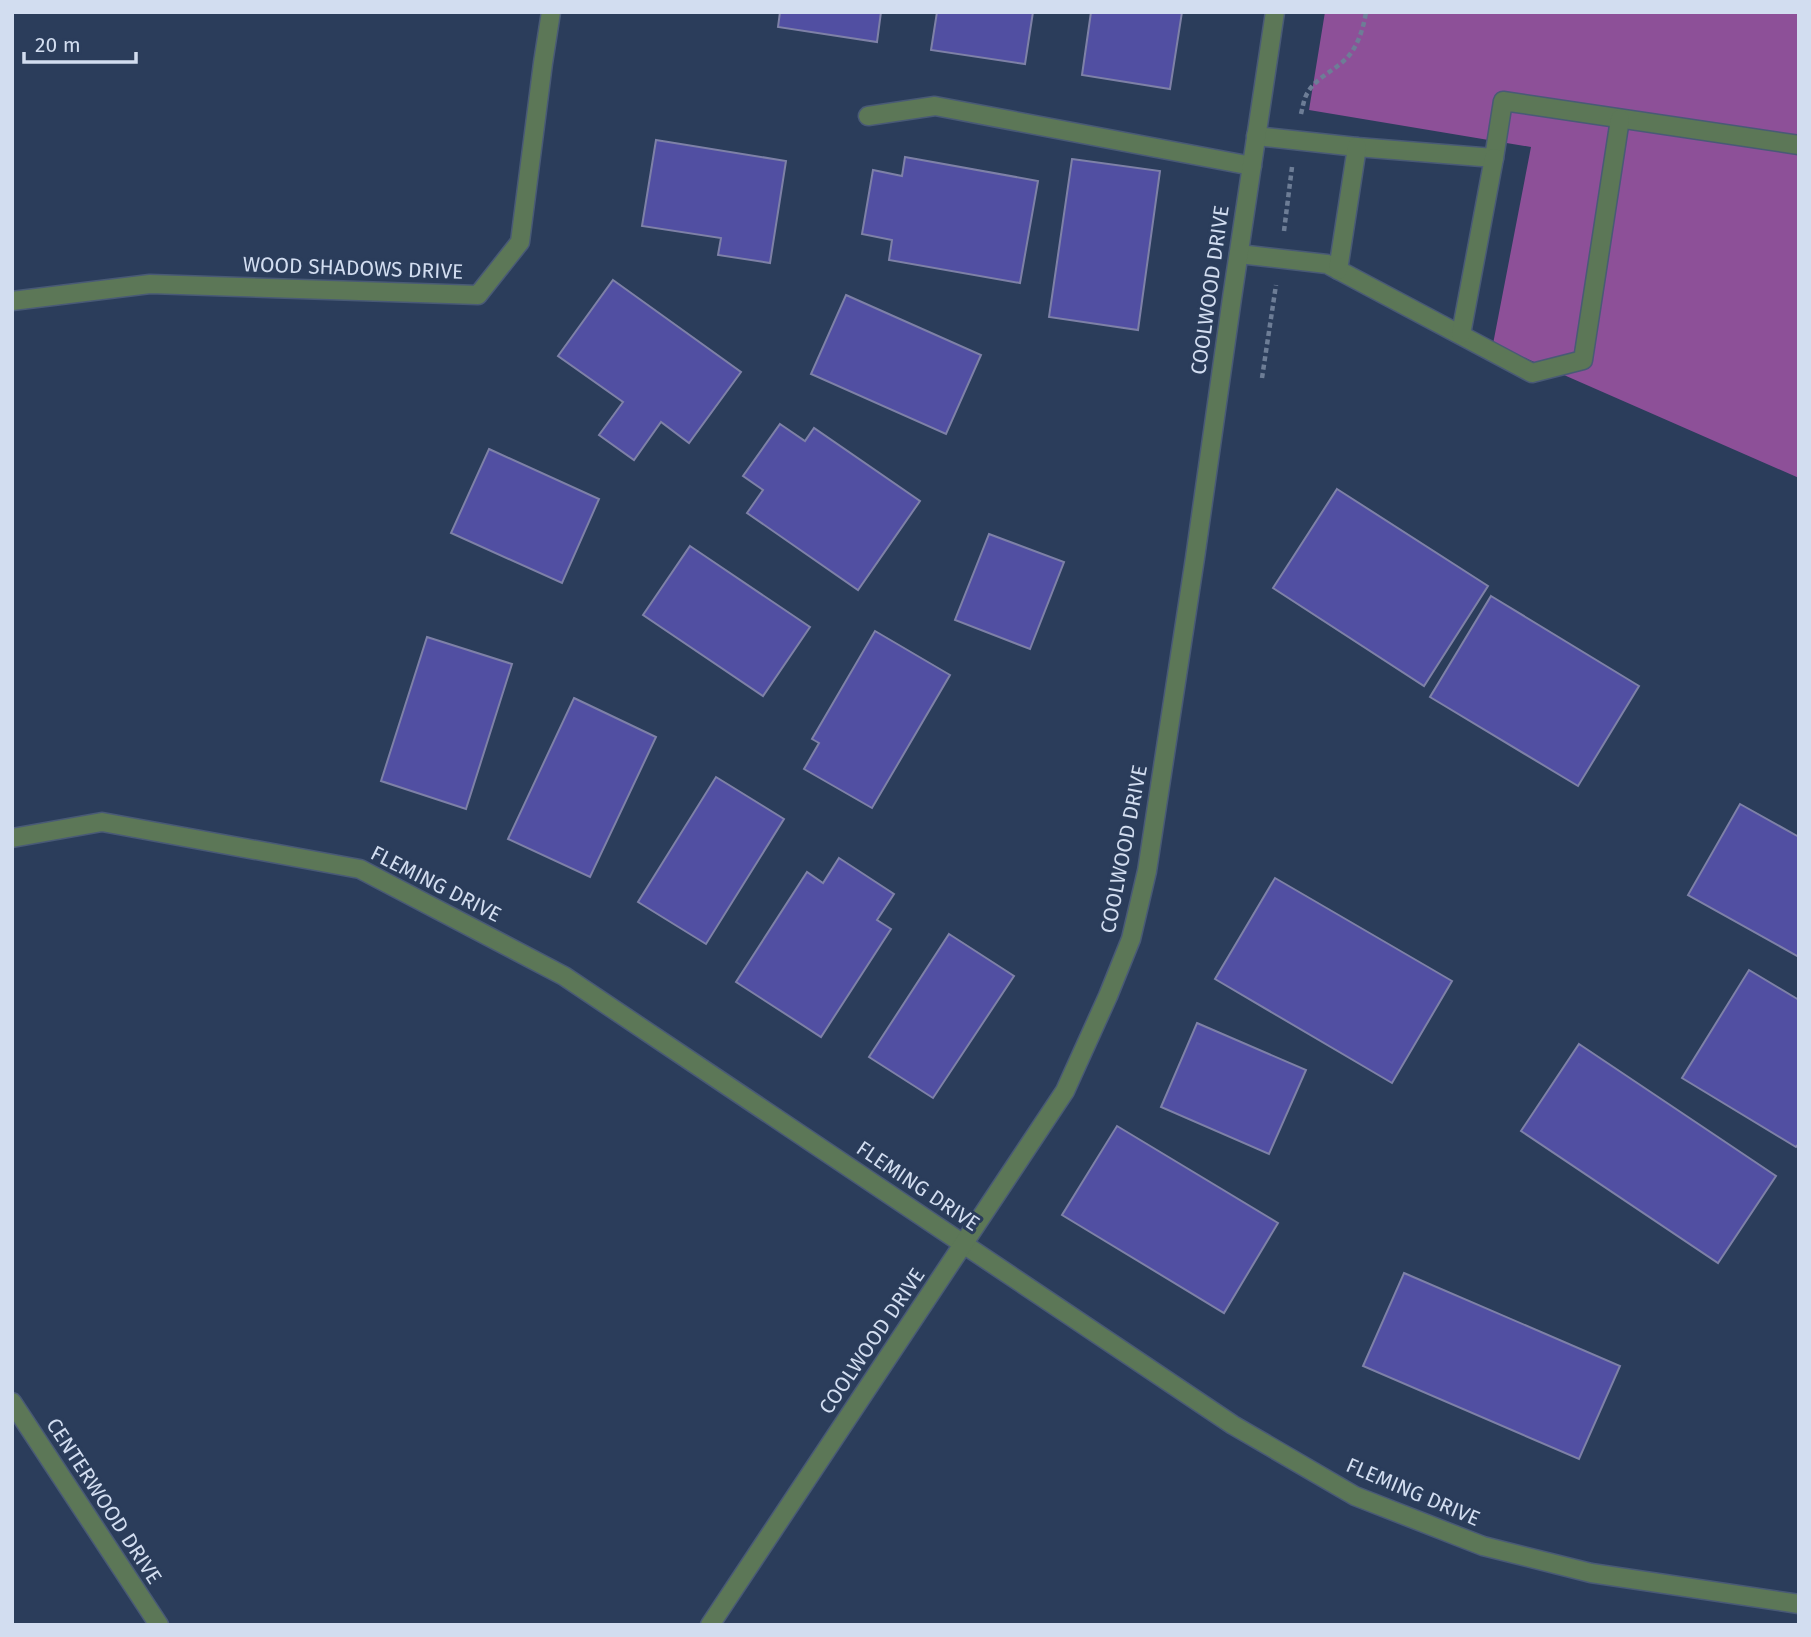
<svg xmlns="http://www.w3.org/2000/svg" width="1811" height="1637" font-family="'Fira Sans',sans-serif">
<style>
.forest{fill:#8d5098}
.building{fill:#514fa2;stroke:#7e81a7;stroke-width:2}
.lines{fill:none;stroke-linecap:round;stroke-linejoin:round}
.minor-casing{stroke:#495a76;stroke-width:21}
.path{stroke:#6d7d96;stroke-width:4.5;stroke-dasharray:5 3.5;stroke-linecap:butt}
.minor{stroke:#5c7757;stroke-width:18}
.labels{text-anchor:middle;stroke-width:6;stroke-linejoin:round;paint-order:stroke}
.street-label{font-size:21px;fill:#d2ddf0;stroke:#2b3d5b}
</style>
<rect width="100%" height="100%" fill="#2b3d5b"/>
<polygon class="forest" points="1325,12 1799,12 1799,478 1493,344 1531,147 1309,110"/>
<g class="building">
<polygon points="780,12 881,12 877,42 778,27"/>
<polygon points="937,12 1033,12 1025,64 931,50"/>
<polygon points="1091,12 1182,12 1170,89 1082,75"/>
<polygon points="656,140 786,161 770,263 718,255 721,238 642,226"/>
<polygon points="905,157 1038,181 1020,283 889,260 892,240 862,234 873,170 902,176"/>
<polygon points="1072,159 1160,171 1138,330 1049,317"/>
<polygon points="613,280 741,372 689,443 661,422 634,460 599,435 623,402 558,356"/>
<polygon points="846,295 981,355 946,434 811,374"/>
<polygon points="780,424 805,441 814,428 920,501 858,590 747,513 763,490 743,476"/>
<polygon points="489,449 599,499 562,583 451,533"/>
<polygon points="1337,489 1488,586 1424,686 1273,588"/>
<polygon points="989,534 1064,562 1030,649 955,620"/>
<polygon points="690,546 810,627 763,696 643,615"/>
<polygon points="1491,596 1639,686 1578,786 1430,697"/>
<polygon points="875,631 950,675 872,808 804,769 819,743 812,739"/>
<polygon points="427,637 512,664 466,809 381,781"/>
<polygon points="574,698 656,737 590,877 508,839"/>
<polygon points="716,777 784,819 706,944 638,902"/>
<polygon points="1740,804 1799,837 1799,957 1688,895"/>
<polygon points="839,858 894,894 877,920 891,929 821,1037 736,982 807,872 823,883"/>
<polygon points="1275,878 1452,981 1392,1083 1215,979"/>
<polygon points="949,934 1014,976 933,1098 869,1057"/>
<polygon points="1749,970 1799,1000 1799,1143 1796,1147 1682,1078"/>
<polygon points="1197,1023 1306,1070 1269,1154 1161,1107"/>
<polygon points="1579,1044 1776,1176 1718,1263 1521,1131"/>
<polygon points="1117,1126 1278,1223 1224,1313 1062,1215"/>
<polygon points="1404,1273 1620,1366 1579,1459 1363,1366"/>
</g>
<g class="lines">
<defs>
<g id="minor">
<polyline points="868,116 935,106 1252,166"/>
<polyline points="1256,136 1357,147 1494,158 1503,101 1799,145"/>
<polyline points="1239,254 1327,264 1532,373 1583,360 1620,119"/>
<polyline points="1338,270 1357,147"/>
<polyline points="12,301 150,284 478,295 520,242 543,63 551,12"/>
<polyline points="1461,334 1494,158"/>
<polyline points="12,838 102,822 360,869 564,976 1233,1425 1355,1496 1483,1546 1591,1573 1799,1604"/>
<polyline points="12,1402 159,1625"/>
<polyline points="710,1625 1065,1091 1108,996 1131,939 1147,871 1195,558 1232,298 1275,12"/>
</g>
</defs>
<use href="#minor" class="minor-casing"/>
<g class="path">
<path d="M1301 114C1303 106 1304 98 1308 92 1318 75 1342 68 1353 50 1360 39 1364 25 1366 12"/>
<polyline points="1284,231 1292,167"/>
<polyline points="1262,378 1276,285"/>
</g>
<use href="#minor" class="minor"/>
</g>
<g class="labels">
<g class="street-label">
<text transform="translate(353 268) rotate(2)" y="7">WOOD SHADOWS DRIVE</text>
<text transform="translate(1210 290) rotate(-82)" y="7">COOLWOOD DRIVE</text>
<text transform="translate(1124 849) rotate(-79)" y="7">COOLWOOD DRIVE</text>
<text transform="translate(436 884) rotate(27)" y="7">FLEMING DRIVE</text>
<text transform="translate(918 1186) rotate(34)" y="7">FLEMING DRIVE</text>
<text transform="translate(872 1341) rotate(-56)" y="7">COOLWOOD DRIVE</text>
<text transform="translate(1413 1492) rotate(23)" y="7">FLEMING DRIVE</text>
<text transform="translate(104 1501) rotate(57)" y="7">CENTERWOOD DRIVE</text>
</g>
</g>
<rect width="1811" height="1637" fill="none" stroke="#d2ddf0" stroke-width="28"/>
<path d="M24 52v10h112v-10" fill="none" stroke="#d2ddf0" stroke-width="3.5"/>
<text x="35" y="52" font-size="21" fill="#d2ddf0" stroke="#2b3d5b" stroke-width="5" paint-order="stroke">20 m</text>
</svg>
